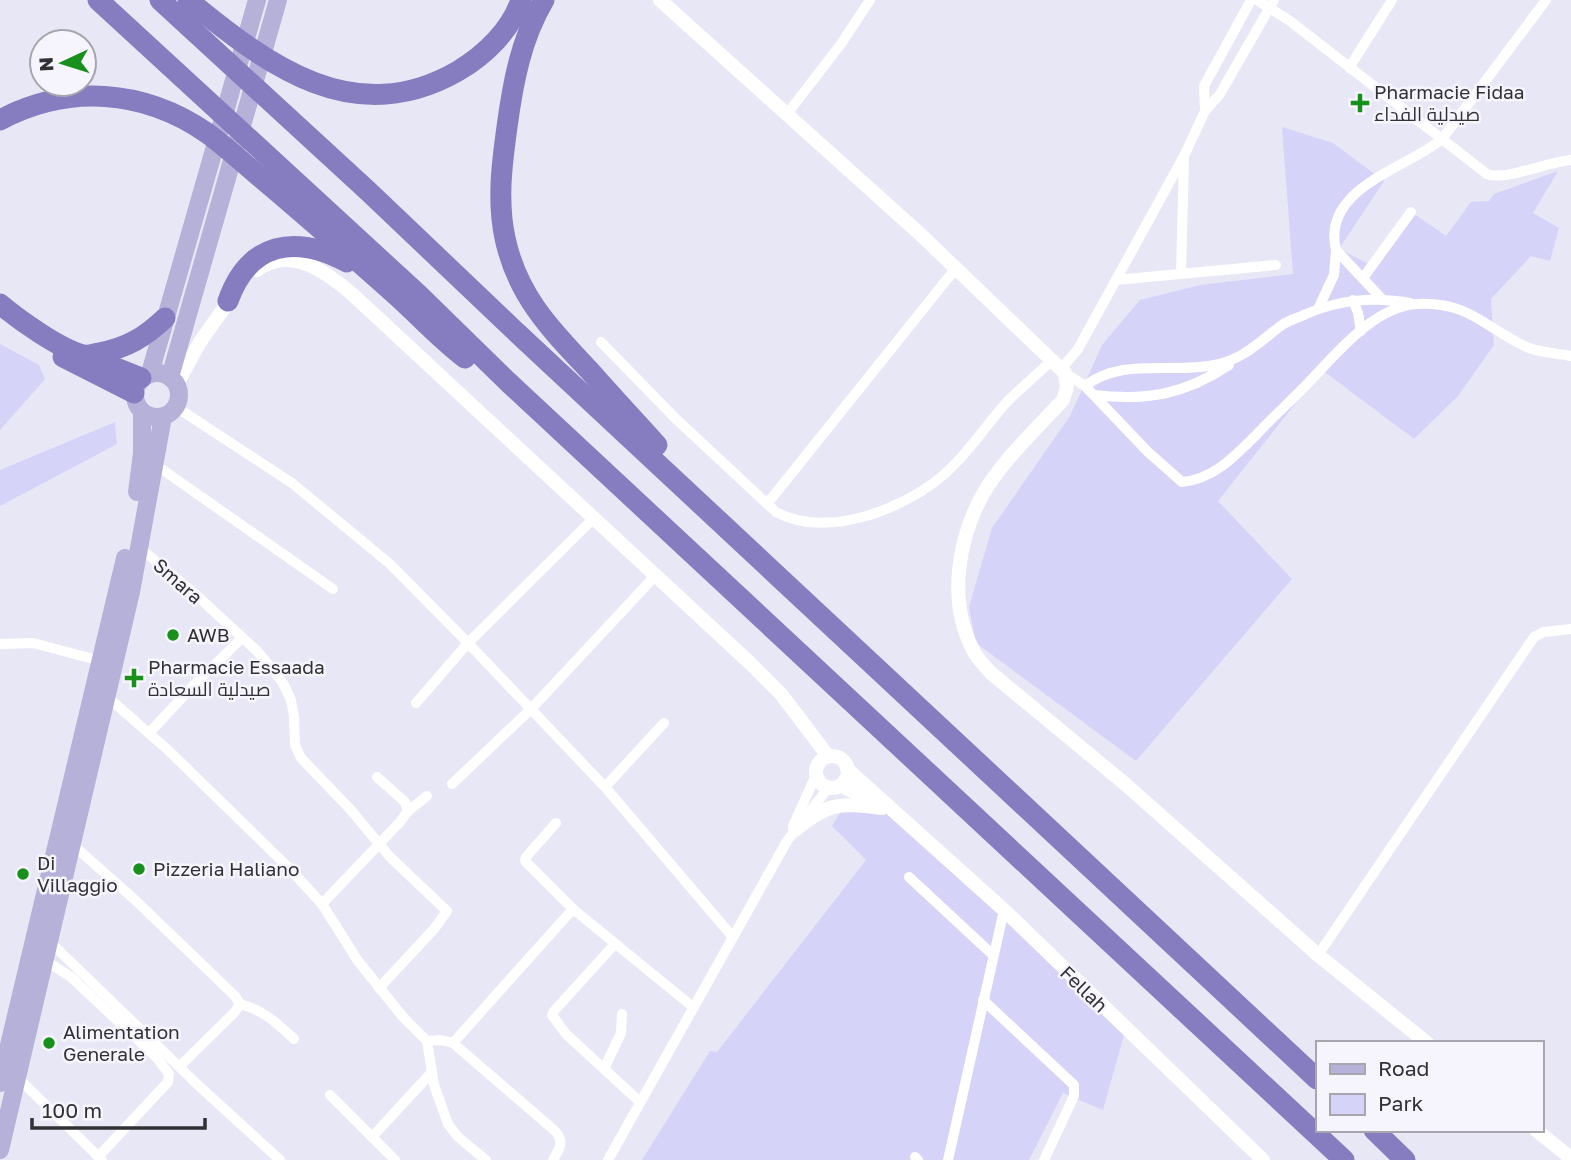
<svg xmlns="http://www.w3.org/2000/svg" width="1571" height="1160" font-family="'Golos Text',Cairo,sans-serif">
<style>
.green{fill:#d6d3f8}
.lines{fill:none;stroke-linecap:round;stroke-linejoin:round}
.minor{stroke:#fff;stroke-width:10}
.tertiary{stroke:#fff;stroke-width:14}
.primary{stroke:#b6b1d9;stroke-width:18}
.motorway{stroke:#857dc0;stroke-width:21}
.poi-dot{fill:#1a901c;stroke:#f6f5fe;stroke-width:2.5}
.labels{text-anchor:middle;stroke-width:5;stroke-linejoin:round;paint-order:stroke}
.poi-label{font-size:19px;fill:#303035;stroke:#f6f5fe;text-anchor:start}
.street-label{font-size:19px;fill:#303035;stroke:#f6f5fe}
</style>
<rect width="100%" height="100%" fill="#e8e7f6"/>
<g class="green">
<polygon points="1282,127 1333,143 1384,181 1339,249 1369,264 1410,211 1446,236 1471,202 1489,201 1494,194 1558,171 1533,213 1559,228 1550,261 1531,256 1491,299 1494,345 1458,396 1414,439 1322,370 1218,501 1292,579 1136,761 976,643 969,607 992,528 1070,416 1102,345 1140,300 1200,285 1293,274"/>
<polygon points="0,344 39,365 45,379 0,430"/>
<polygon points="115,422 117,444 0,506 0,470"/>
<polygon points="860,780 1124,1035 1103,1110 1063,1093 1029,1160 642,1160 710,1051 717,1052 866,860 832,826"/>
</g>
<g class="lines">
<g class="minor">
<path d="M1257 0 1290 21 1487 174C1505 181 1547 162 1571 160"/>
<polyline points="1349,68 1392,0"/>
<polyline points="1205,111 1204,86 1251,0"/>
<polyline points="787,114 841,44 870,0"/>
<polyline points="1181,274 1184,158"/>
<polyline points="1363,278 1411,212"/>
<polyline points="1116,280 1276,265"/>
<path d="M1381 298 1336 250C1321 188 1406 169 1442 139L1546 0"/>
<polyline points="1353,300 1358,313 1361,331"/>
<polyline points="1318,309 1334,275 1336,250"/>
<path d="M601 342 675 418 776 512C827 539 901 510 941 477 966 456 984 428 1005 404 1019 389 1037 375 1052 360"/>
<polyline points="1062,368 1078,349 1184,156 1205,111 1220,94 1274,0"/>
<path d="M1065 373 1085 386 1148 452 1182 482C1214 479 1235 456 1257 434 1274 416 1293 399 1310 381 1337 353 1374 307 1416 304 1471 301 1485 329 1529 348 1542 353 1557 353 1571 356"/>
<path d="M1085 386C1122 357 1171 374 1214 365 1243 360 1259 342 1282 325 1289 320 1298 318 1306 314 1341 299 1373 297 1410 303"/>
<path d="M1094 395C1146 401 1184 395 1229 365"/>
<polyline points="176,407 292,483 390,564 468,643 605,787 732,936"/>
<polyline points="153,463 333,589"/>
<polyline points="767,504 956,268"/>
<polyline points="140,548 195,594 258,652 272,669 283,683 291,700 294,716 295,745 301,758 350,809 390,857 447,911 434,929 379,988"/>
<polyline points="0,644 33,643 105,662"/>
<polyline points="104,694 168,750 289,868 322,904 358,961 403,1017 427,1041 434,1085 448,1124 458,1137 486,1160"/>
<polyline points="416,703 468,643 594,518"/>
<polyline points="149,733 194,685 242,638"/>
<polyline points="452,784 531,709 655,576"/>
<polyline points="605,787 664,723"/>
<polyline points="408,811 427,796"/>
<polyline points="556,823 526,857 525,861 573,909"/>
<polyline points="793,826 816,775"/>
<path d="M72 844 134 899 235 996 240 1004C263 1010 277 1023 294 1039"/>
<polyline points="909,877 993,955"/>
<polyline points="322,904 400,822 408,811 405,802 377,777"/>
<polyline points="46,938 199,1086 280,1160"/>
<polyline points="614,945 554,1011 552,1015 566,1034 640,1102"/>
<polyline points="1318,955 1534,637 1544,632 1571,629"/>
<polyline points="41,958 71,977 157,1058 169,1074 168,1082 98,1157"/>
<polyline points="983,1000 1074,1085 1074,1096 1044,1160"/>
<path d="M427 1041 441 1040 453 1043 554 1130C565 1141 560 1148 553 1160"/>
<polyline points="453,1043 573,909 693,1007"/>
<polyline points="180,1066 234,1013 240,1004"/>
<polyline points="604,1069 621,1033 622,1014"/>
<polyline points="16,1076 102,1160"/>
<polyline points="330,1095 395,1160"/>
<polyline points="372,1137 432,1072"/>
<polyline points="915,1157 918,1160"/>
<polyline points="608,1160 787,841 829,787"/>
<polyline points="948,1160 1004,910"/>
</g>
<g class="tertiary">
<path d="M660 0 920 234 1065 373 1067 387 1063 400C1038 427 1001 462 983 494 958 539 948 600 972 648 976 658 984 665 991 673L1124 783 1318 955 1427 1043"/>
<path d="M257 270C290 245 326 272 351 293L751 664 781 694 828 756"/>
<polyline points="177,384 200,342 234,294"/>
<circle cx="832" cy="772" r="16"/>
<polyline points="847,769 1004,910 1263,1160"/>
<polyline points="841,785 875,804"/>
<path d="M795 830C830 802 838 803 882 808"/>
<polyline points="1536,1130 1571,1158"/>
</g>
<g class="primary">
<circle cx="157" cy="395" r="22"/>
<polyline points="150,373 257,0"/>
<polyline points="170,377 278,0"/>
<polyline points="137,492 142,454 142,412"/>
<polyline points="0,1083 125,558"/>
<polyline points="0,1150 131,592 163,417"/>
</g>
<g class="motorway">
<polyline points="98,0 419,295 507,381 1344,1160"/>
<polyline points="160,0 368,191 513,329 1317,1079"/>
<path d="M188 0C267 65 354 131 458 71 485 55 511 30 521 0"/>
<path d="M544 0C521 39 513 82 507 127 502 163 497 201 505 238 517 295 550 329 589 370 611 395 634 420 657 445"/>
<path d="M0 120C68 84 143 89 207 133 230 150 251 170 273 188 315 224 357 260 398 297 420 317 441 340 465 358"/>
<path d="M228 301C249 242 295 234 347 262"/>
<path d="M0 304C19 320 60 349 83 355 88 356 94 354 99 353 127 348 145 337 165 318"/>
<polyline points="63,357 134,393"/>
<polyline points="91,358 141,378"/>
<polyline points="1374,1130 1405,1160"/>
</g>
</g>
<g class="poi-dot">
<path d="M1356.5 92.5h7v7h7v7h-7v7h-7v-7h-7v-7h7z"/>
<circle cx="173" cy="635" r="7"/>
<path d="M130.5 667.5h7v7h7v7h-7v7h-7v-7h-7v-7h7z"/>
<circle cx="139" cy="869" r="7"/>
<circle cx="23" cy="874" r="7"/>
<circle cx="49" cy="1043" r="7"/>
</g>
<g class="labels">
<g class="poi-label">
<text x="1374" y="99">Pharmacie Fidaa<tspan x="1374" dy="22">صيدلية الفداء</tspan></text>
<text x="187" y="642">AWB</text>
<text x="148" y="674">Pharmacie Essaada<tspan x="148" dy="22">صيدلية السعادة</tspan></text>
<text x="37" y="870">Di<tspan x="37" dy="22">Villaggio</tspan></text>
<text x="153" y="876">Pizzeria Haliano</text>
<text x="63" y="1039">Alimentation<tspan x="63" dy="22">Generale</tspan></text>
</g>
<g class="street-label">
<text transform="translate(178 581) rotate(41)" y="7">Smara</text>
<text transform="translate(1084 989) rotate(44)" y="7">Fellah</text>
</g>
</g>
<rect x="1316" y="1041" width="228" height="91" fill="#f6f5fe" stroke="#a7a6ae" stroke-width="2"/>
<rect x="1330" y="1064" width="35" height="10" fill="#b6b1d9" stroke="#a7a6ae" stroke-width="2"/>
<text x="1378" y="1076" font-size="21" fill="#303035">Road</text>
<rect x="1330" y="1094" width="35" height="21" fill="#d6d3f8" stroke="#a7a6ae" stroke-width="2"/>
<text x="1378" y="1111" font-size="21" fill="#303035">Park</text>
<g transform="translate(63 63) rotate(266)"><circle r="33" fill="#f6f5fe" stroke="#a7a6ae" stroke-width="2"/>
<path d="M0-5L12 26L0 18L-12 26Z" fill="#1a901c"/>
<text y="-10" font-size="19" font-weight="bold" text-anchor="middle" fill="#303035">N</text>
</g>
<path d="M32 1118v10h173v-10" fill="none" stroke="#303035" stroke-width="3.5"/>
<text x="42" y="1118" font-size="21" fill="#303035" stroke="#f6f5fe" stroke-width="5" paint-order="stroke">100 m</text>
</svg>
